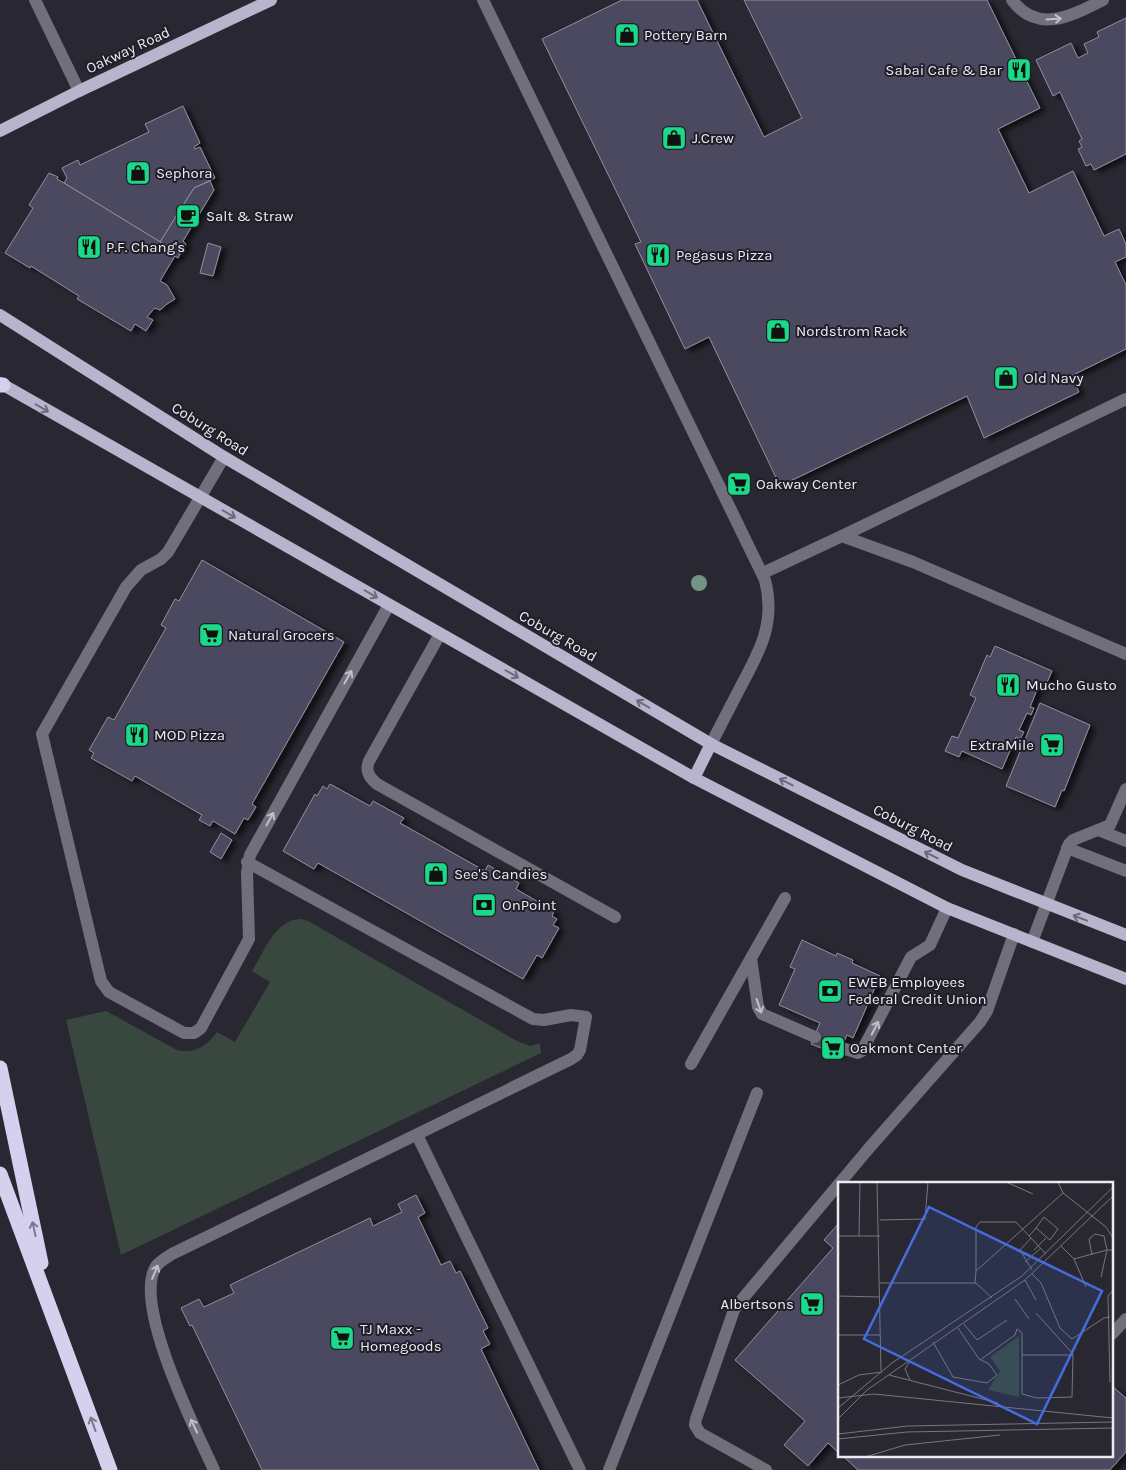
<svg xmlns="http://www.w3.org/2000/svg" width="1126" height="1470" font-family="Karla,sans-serif">
<style>
.green{fill:#38483e}
.building{fill:#4c4860;stroke:#918f9c;filter:url(#shadow)}
.lines{fill:none;stroke-linecap:round;stroke-linejoin:round}
.minor-tunnel{stroke:#46454f;stroke-width:12;stroke-dasharray:12 6;stroke-linecap:butt}
.minor{stroke:#716f7b;stroke-width:12}
.major{stroke:#b8b4cd;stroke-width:12}
.highway{stroke:#d5d0ee;stroke-width:15}
.tree{fill:#759385}
.oneway{stroke:#c1c0c8}
.oneway2{stroke:#6c697a}
.oneway3{stroke:#7a778b}
.labels{text-anchor:middle;stroke-width:4;stroke-linejoin:round;paint-order:stroke}
.poi-label{font-size:15px;fill:#ecebf2;stroke:#201e28;text-anchor:start}
.street-label{font-size:15px;fill:#ecebf2;stroke:#201e28}
.inset-road{fill:none;stroke:#77767f;stroke-width:1}
.view{fill:#466ddd;fill-opacity:0.15;stroke:#466ddd;stroke-width:2.5}
.inset-edge{fill:none;stroke:#ecebf2;stroke-width:2.5}
</style>
<defs>
<filter id="shadow"><feDropShadow dx="5.5" dy="3" stdDeviation="2.5" flood-color="#0009"/></filter>
</defs>
<rect width="100%" height="100%" fill="#292832"/>
<path class="green" d="M300 919 308 921 517 1041 530 1046 540 1043 541 1053 121 1255 66 1020 106 1011 177 1050C195 1054 207 1046 217 1032L235 1042 270 982 252 971C264 952 275 920 300 919Z"/>
<g class="building">
<polygon points="622,0 697,0 764,137 802,118 744,0 987,0 1040,108 998,129 1029,193 1073,171 1104,236 1119,229 1126,244 1126,257 1115,262 1126,285 1126,349 1071,376 1079,392 984,438 967,396 780,486 709,337 685,349 635,244 641,242 542,39"/>
<polygon points="1126,18 1126,154 1094,170 1091,164 1086,166 1078,149 1082,147 1079,141 1082,139 1060,92 1053,96 1036,60 1071,43 1078,58 1088,53 1084,44 1099,37 1097,32"/>
<polygon points="183,106 200,143 194,147 195,149 200,147 215,178 194,188 160,242 64,183 67,178 62,168 78,160 80,165 149,132 145,124"/>
<polygon points="49,173 58,177 57,179 64,183 180,254 178,258 175,256 160,281 167,285 175,299 167,304 160,310 155,308 152,311 147,317 153,320 146,331 135,324 131,331 77,299 79,296 31,266 30,268 5,253 33,208 29,205"/>
<polygon points="210,181 214,190 183,241 186,244 180,254 160,242 194,188"/>
<polygon points="208,243 221,247 213,276 200,273"/>
<polygon points="202,560 344,642 252,804 256,807 248,820 244,818 235,834 213,821 210,826 199,820 202,815 135,776 132,781 91,758 94,753 89,750 108,717 114,720 166,628 161,625 175,599 179,601"/>
<polygon points="995,646 1052,671 1045,687 1039,685 1030,707 1034,708 1031,715 1027,713 1019,730 1024,732 1020,739 1016,737 1002,769 962,751 959,757 945,751 952,736 958,738 976,698 970,695 987,655 990,657"/>
<polygon points="1040,703 1090,725 1064,791 1062,790 1055,807 1006,786"/>
<polygon points="330,784 370,806 373,801 404,818 400,823 485,871 488,865 519,883 516,889 554,911 552,916 557,919 553,925 559,928 542,958 537,955 523,979 318,863 314,869 283,851 315,794 317,796 323,786 327,789"/>
<polygon points="221,833 232,840 221,859 210,852"/>
<polygon points="802,940 836,956 837,953 853,960 852,963 880,976 853,1038 847,1035 838,1055 811,1044 820,1023 779,1005 795,969 790,967"/>
<polygon points="416,1195 425,1213 418,1217 441,1265 450,1261 456,1273 460,1271 488,1328 483,1331 490,1344 481,1349 539,1470 262,1470 192,1325 190,1326 181,1308 199,1299 204,1307 234,1293 230,1285 370,1218 373,1226 402,1212 398,1204"/>
<polygon points="840,1222 840,1454 828,1443 808,1466 784,1445 805,1421 735,1360 833,1248 824,1240"/>
<polygon points="1112,1386 1126,1398 1126,1452 1110,1470 858,1470 843,1456 1112,1456"/>
</g>
<g class="lines">
<polyline class="minor-tunnel" points="815,1037 842,1048"/>
<g class="minor">
<polyline points="35,0 79,91"/>
<path d="M483 0 765 580C776 622 760 651 741 686 731 705 721 725 711 744"/>
<path d="M1012 0C1038 35 1073 15 1103 0"/>
<polyline points="224,457 168,552 161,559 141,570 126,587 42,734 101,981 109,992 184,1033 194,1033 201,1028 249,939 247,873 250,855 389,605"/>
<polyline points="842,536 1126,399"/>
<polyline points="763,573 842,536 913,562 1126,654"/>
<path d="M440 634 369 761C365 771 369 777 377 784L615 917"/>
<polyline points="1098,830 1126,841"/>
<polyline points="1067,848 1126,871"/>
<polyline points="1032,942 1069,844 1073,840 1110,825 1126,789"/>
<polyline points="751,958 758,1007 762,1014 815,1037"/>
<polyline points="842,1048 858,1053 862,1051 911,957 930,945 947,908"/>
<polyline points="691,1064 785,898"/>
<polyline points="417,1135 580,1470"/>
<polyline points="1112,1334 1126,1319"/>
<path d="M214 1470C196 1430 134 1308 155 1268 158 1262 166 1258 172 1254L571 1059 577 1055 580 1050 586 1017 571 1015 544 1020 533 1019 247 862"/>
<polyline points="609,1470 757,1093"/>
<polyline points="766,1470 700,1433 695,1425 696,1419 734,1310 739,1303 870,1147 980,1022 987,1011 1014,934"/>
</g>
<g class="major">
<polyline points="0,131 79,91 271,0"/>
<polyline points="0,315 224,457 711,744 962,870 1126,935"/>
<polyline points="0,383 694,778 947,908 1126,979"/>
<polyline points="694,778 711,744"/>
</g>
<g class="highway">
<polyline points="0,385 3,385"/>
<polyline points="0,1068 41,1263"/>
<polyline points="0,1174 110,1470"/>
</g>
</g>
<circle class="tree" cx="699" cy="583" r="8"/>
<defs><path id="oneway-shaft" d="M-6 0H5M1.5-3L5.5 0L1.5 3" fill="none" stroke-width="1.6" stroke-linecap="round" stroke-linejoin="round" transform="scale(1.25)"/></defs>
<g class="oneway">
<use href="#oneway-shaft" transform="translate(1054 19) rotate(-4)"/>
<use href="#oneway-shaft" transform="translate(348 677) rotate(-61)"/>
<use href="#oneway-shaft" transform="translate(270 819) rotate(-61)"/>
<use href="#oneway-shaft" transform="translate(759 1006) rotate(71)"/>
<use href="#oneway-shaft" transform="translate(875 1028) rotate(-63)"/>
<use href="#oneway-shaft" transform="translate(155 1272) rotate(-67)"/>
<use href="#oneway-shaft" transform="translate(194 1426) rotate(-115)"/>
</g>
<g class="oneway2">
<use href="#oneway-shaft" transform="translate(42 408) rotate(30)"/>
<use href="#oneway-shaft" transform="translate(229 514) rotate(30)"/>
<use href="#oneway-shaft" transform="translate(371 594) rotate(30)"/>
<use href="#oneway-shaft" transform="translate(512 674) rotate(30)"/>
<use href="#oneway-shaft" transform="translate(643 704) rotate(-150)"/>
<use href="#oneway-shaft" transform="translate(786 782) rotate(-153)"/>
<use href="#oneway-shaft" transform="translate(931 855) rotate(-153)"/>
<use href="#oneway-shaft" transform="translate(1080 918) rotate(-159)"/>
</g>
<g class="oneway3">
<use href="#oneway-shaft" transform="translate(34 1229) rotate(-102)"/>
<use href="#oneway-shaft" transform="translate(93 1424) rotate(-110)"/>
</g>
<defs>
<symbol id="shop-square" viewBox="-11 -11 22 22"><rect x="-9" y="-9" width="18" height="18" rx="4" fill="#1ad988" stroke="#201e28"/><path d="M-5-2.5h2.3a2.7 3.5 0 0 1 5.4 0H5L5.5 6h-11ZM-1.5-2.5h3a1.5 2.3 0 0 0-3 0Z" fill="#111"/></symbol>
<symbol id="restaurant-square" viewBox="-11 -11 22 22"><rect x="-9" y="-9" width="18" height="18" rx="4" fill="#1ad988" stroke="#201e28"/><path d="M-5-6h1v4h1v-4h1v4h1v-4h1v5L-1.5 .5V6h-2V.5L-5-1ZM5-6V6H3V1.5H1.5Q1.5-4 5-6Z" fill="#111"/></symbol>
<symbol id="cafe-square" viewBox="-11 -11 22 22"><rect x="-9" y="-9" width="18" height="18" rx="4" fill="#1ad988" stroke="#201e28"/><path d="M-5.5-4.5H6V0H3Q3 3.5 0 3.5H-2.5Q-5.5 3.5-5.5 0ZM3-3.2v2h1.7v-2ZM-6 4.5H4V6H-6Z" fill="#111"/></symbol>
<symbol id="supermarket-square" viewBox="-11 -11 22 22"><rect x="-9" y="-9" width="18" height="18" rx="4" fill="#1ad988" stroke="#201e28"/><path d="M-6-5.5h2.5l.6 2H6L4.5 2H-2.5L-4.4-4H-6ZM-1.5 3.2a1.3 1.3 0 1 0 .1 0ZM3 3.2a1.3 1.3 0 1 0 .1 0Z" fill="#111"/></symbol>
<symbol id="bank-square" viewBox="-11 -11 22 22"><rect x="-9" y="-9" width="18" height="18" rx="4" fill="#1ad988" stroke="#201e28"/><path d="M-6-4H6V4H-6ZM0-2.3a2.3 2.3 0 1 0 0 4.6a2.3 2.3 0 1 0 0-4.6Z" fill="#111"/></symbol>
</defs>
<g fill-rule="evenodd">
<use href="#shop-square" x="613" y="21" width="28" height="28"/>
<use href="#restaurant-square" x="1005" y="56" width="28" height="28"/>
<use href="#shop-square" x="660" y="124" width="28" height="28"/>
<use href="#shop-square" x="124" y="159" width="28" height="28"/>
<use href="#cafe-square" x="174" y="202" width="28" height="28"/>
<use href="#restaurant-square" x="75" y="233" width="28" height="28"/>
<use href="#restaurant-square" x="644" y="241" width="28" height="28"/>
<use href="#shop-square" x="764" y="317" width="28" height="28"/>
<use href="#shop-square" x="992" y="364" width="28" height="28"/>
<use href="#supermarket-square" x="725" y="470" width="28" height="28"/>
<use href="#supermarket-square" x="197" y="621" width="28" height="28"/>
<use href="#restaurant-square" x="994" y="671" width="28" height="28"/>
<use href="#restaurant-square" x="123" y="721" width="28" height="28"/>
<use href="#supermarket-square" x="1038" y="731" width="28" height="28"/>
<use href="#shop-square" x="422" y="860" width="28" height="28"/>
<use href="#bank-square" x="470" y="891" width="28" height="28"/>
<use href="#bank-square" x="816" y="977" width="28" height="28"/>
<use href="#supermarket-square" x="819" y="1034" width="28" height="28"/>
<use href="#supermarket-square" x="798" y="1290" width="28" height="28"/>
<use href="#supermarket-square" x="328" y="1324" width="28" height="28"/>
</g>
<g class="labels">
<g class="poi-label">
<text x="644" y="40">Pottery Barn</text>
<text x="1002" y="75" text-anchor="end">Sabai Cafe &amp; Bar</text>
<text x="692" y="143">J.Crew</text>
<text x="156" y="178">Sephora</text>
<text x="206" y="221">Salt &amp; Straw</text>
<text x="106" y="252">P.F. Chang's</text>
<text x="676" y="260">Pegasus Pizza</text>
<text x="796" y="336">Nordstrom Rack</text>
<text x="1024" y="383">Old Navy</text>
<text x="756" y="489">Oakway Center</text>
<text x="228" y="640">Natural Grocers</text>
<text x="1026" y="690">Mucho Gusto</text>
<text x="154" y="740">MOD Pizza</text>
<text x="1034" y="750" text-anchor="end">ExtraMile</text>
<text x="454" y="879">See's Candies</text>
<text x="502" y="910">OnPoint</text>
<text x="848" y="987">EWEB Employees<tspan x="848" dy="17">Federal Credit Union</tspan></text>
<text x="850" y="1053">Oakmont Center</text>
<text x="794" y="1309" text-anchor="end">Albertsons</text>
<text x="360" y="1334">TJ Maxx -<tspan x="360" dy="17">Homegoods</tspan></text>
</g>
<g class="street-label">
<text transform="translate(128 50) rotate(-25)" y="5">Oakway Road</text>
<text transform="translate(210 429) rotate(32)" y="5">Coburg Road</text>
<text transform="translate(558 636) rotate(30)" y="5">Coburg Road</text>
<text transform="translate(913 828) rotate(27)" y="5">Coburg Road</text>
</g>
</g>
<g transform="translate(838 1182)">
<rect width="275" height="275" fill="#292832"/>
<path d="M181 154V215L150 208 162 189 152 175Z" fill="#38483e"/>
<path class="inset-road" d="M39 0 43 189M168 0 195 12M220 0 225 11 268 45 275 56M42 38 87 37 90 0M0 54H42M21 54 22 0M191 54 198 46 212 58 220 47 206 35 198 46M193 56 182 68 194 88M223 64 236 77 248 105M196 68 208 56M254 73 251 57 257 52 266 54 269 68H275M236 77 269 68 263 95M187 80 203 66M138 89V45L142 40H178L208 72M275 89V105M194 92 203 101 222 146 234 157 266 136 272 135M187 98 198 118M42 101H138L154 116M137 101 138 89 225 11M0 114 42 115M177 117 191 137M126 142 139 158 169 138M0 153H42M95 160 115 195 149 201 159 193 151 182 141 177 120 146M184 173H235M142 178 177 153 179 147 184 151V212L199 216 234 215 235 172 198 131M51 193 160 221M72 198 67 187 72 179M272 200 270 114 275 108M0 203 21 193 44 190M0 216 36 212 275 236M0 226 54 181 184 94 275 5M0 237 29 208 187 98 275 14M0 252 70 244 275 240M0 257 69 250 275 246M27 275 67 263 162 253"/>
<path class="view" d="M91 25 264 109 199 242 26 157Z"/>
<rect width="275" height="275" class="inset-edge"/>
</g>
</svg>
